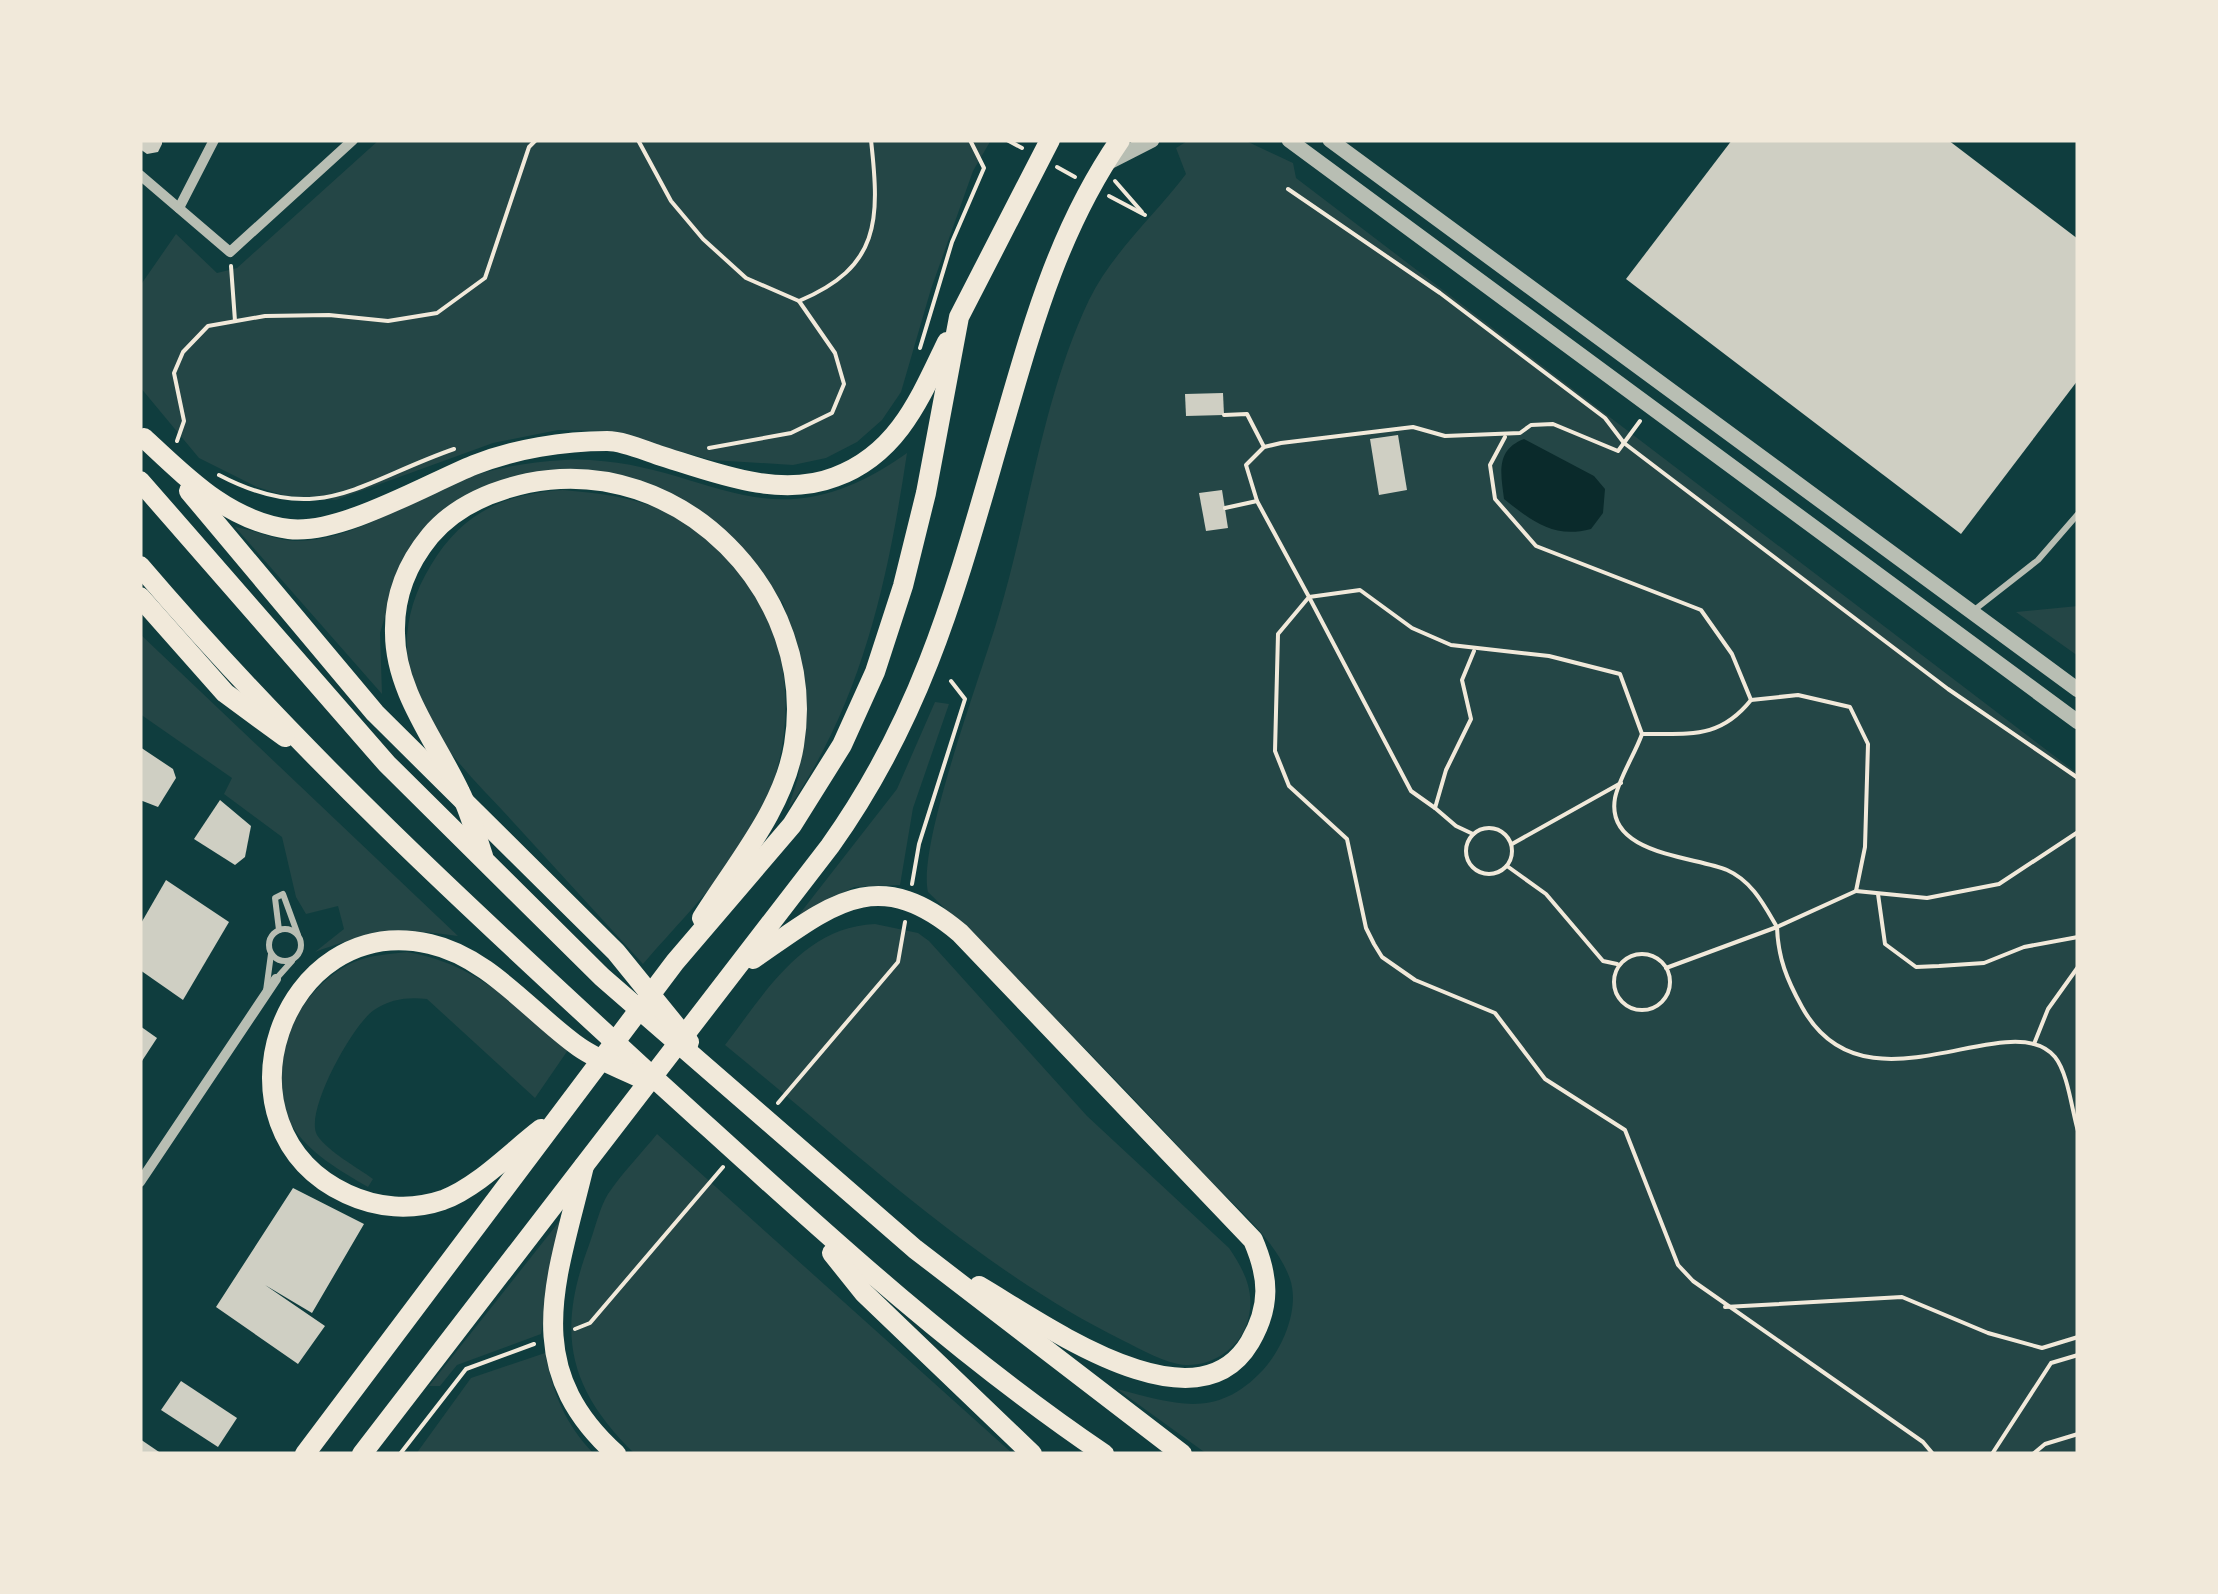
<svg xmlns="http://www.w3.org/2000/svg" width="2218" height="1594" font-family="'PT Sans Narrow',sans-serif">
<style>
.green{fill:#244646}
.water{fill:#0a2a2b}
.building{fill:#cfcfc3}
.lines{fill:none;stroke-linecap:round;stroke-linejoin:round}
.path{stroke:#f1e9da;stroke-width:4}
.service{stroke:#b8beb3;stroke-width:6}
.minor{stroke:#b8beb3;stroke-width:10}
.tertiary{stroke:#b8beb3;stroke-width:15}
.trunk{stroke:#f1e9da;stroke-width:20}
</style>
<rect width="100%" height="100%" fill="#0f3d3e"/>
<g class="green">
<polygon points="379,140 991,140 973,171 931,289 901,392 882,420 857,442 826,458 793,465 711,460 607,431 558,430 493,443 336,500 286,496 257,487 199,458 140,387 140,286 176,234 217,273 237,268"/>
<path d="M1189 140H1244L1293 163 1296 178 2078 774V1454H1207L1117 1389C1176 1404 1216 1420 1263 1370 1283 1348 1300 1308 1290 1279 1276 1239 1232 1204 1204 1174 1115 1077 1022 984 928 892 917 844 983 670 999 614 1030 510 1042 399 1089 300 1112 253 1154 216 1186 174L1176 148Z"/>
<path d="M907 453C888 580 862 702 788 809L798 778 806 719 799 656 783 603 709 518 637 480 575 469 506 480 400 567 380 633 382 694 235 527C255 530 274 540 295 541 357 541 410 498 466 478 498 467 530 462 564 460 705 454 762 556 907 453Z"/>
<path d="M563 490C598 493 634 497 667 512 780 563 812 700 764 806 738 865 684 916 643 964 600 917 557 870 514 823 478 783 432 742 414 689 400 645 407 604 431 565 462 513 503 494 563 490Z"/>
<polygon points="2078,606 2078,656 2016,612"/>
<path d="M140 634 458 936C395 927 375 930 315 952L344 929 338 906 306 914 296 897 282 837 224 794 232 778 140 714Z"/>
<polygon points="935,702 949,704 913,808 900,885 854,887 798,916 897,789"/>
<path d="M875 924 918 933 929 941 1087 1116 1229 1248C1246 1273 1257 1296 1246 1326 1237 1350 1211 1366 1186 1365 1166 1364 1140 1349 1122 1340 975 1267 852 1148 725 1045 765 993 803 927 875 924Z"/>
<path d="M407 952C478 964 515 1006 568 1050L535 1098 427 999C407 997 391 999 374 1010 353 1024 304 1112 317 1135 328 1152 357 1167 373 1179L368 1187C341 1171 308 1153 291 1124 259 1067 298 987 354 962 370 955 390 954 407 952Z"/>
<path d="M657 1134 1013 1454H635C568 1389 556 1333 589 1245 595 1229 599 1209 608 1194 622 1173 641 1154 657 1134Z"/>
<polygon points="562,1218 541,1334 457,1365 440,1386 429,1386"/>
<path d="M545 1353C553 1393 565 1424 594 1454H416L471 1378Z"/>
</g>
<path class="water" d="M1524 439 1594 476 1605 489 1603 513 1591 529C1553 539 1532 521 1504 499 1501 474 1495 450 1524 439Z"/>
<g class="building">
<polygon points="140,140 162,140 162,144 158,152 147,154 140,149"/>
<polygon points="1732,140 1948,140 2078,239 2078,380 1961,534 1626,279"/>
<polygon points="1223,393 1224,415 1186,416 1185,394"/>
<polygon points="1398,435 1407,490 1379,495 1370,439"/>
<polygon points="1222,490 1228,528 1206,531 1199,493"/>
<polygon points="140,747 173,769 176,778 158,807 140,800"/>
<polygon points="220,800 251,826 245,857 235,865 194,839"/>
<polygon points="166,880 229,922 183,1000 140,970 140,925"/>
<polygon points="140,1026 157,1038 140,1064"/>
<polygon points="293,1188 364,1224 312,1313 265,1285 325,1326 298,1364 216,1307"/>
<polygon points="181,1381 237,1418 218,1447 161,1410"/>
<polygon points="140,1439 162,1454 140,1454"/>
</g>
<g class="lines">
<g class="path">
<polyline points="638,140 671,201 703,239 746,278 799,301 835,353 844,384 832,413 791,433 709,448"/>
<polyline points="1007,140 1022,148"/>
<polyline points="1057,167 1075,177"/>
<polyline points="1115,181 1142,212"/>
<polyline points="1288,189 1440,293 1605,418 1624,443 1666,475 1948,689 2078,778"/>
<polyline points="1109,196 1145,215"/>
<polyline points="231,266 235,321"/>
<path d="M799 301C880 267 880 221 871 140"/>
<polyline points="920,348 952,242 984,168 970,140"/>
<polyline points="1224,415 1247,414 1264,447"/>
<polyline points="1640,421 1618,451 1553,424 1531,425 1520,433 1445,436 1413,427 1281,443 1264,447 1246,465 1257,501 1309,597 1278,634 1275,751 1289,786 1347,839 1366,928 1374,944 1382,957 1415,980 1495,1013 1545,1079 1625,1130 1678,1265 1693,1281 1923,1442 1933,1454"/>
<polyline points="1505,437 1490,465 1495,499 1536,546 1701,610 1732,654 1751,700"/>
<polyline points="177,441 184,421 174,373 183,352 208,326 265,316 329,315 388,321 437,313 485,278 529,147 536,140"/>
<path d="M219 475C320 528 359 482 454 449"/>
<polyline points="1225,508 1257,501"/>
<path d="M1642 734C1635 754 1619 778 1615 798 1605 855 1694 856 1727 870 1752 881 1764 905 1777 927L1856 891"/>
<path d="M1435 808 1411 791 1309 597 1360 590 1412 628 1451 645 1549 656 1620 674 1642 734C1689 733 1719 740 1751 700L1798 695 1850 707 1868 744 1865 847 1856 891 1927 898 1999 884 2078 832"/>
<circle cx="1489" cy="851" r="23"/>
<polyline points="1473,834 1456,826 1435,808 1446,770 1471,719 1462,680 1474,651"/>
<polyline points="1512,844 1621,783"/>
<polyline points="1507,866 1546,894 1603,961 1617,964"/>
<polyline points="912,884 919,844 965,699 951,681"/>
<polyline points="1878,894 1885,944 1916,967 1939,966 1984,963 2024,947 2078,937"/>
<circle cx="1642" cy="982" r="28"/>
<path d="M1666 968 1777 927C1778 958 1787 980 1802 1007 1865 1122 2009 1002 2055 1057 2068 1073 2072 1111 2078 1131"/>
<polyline points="2034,1044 2048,1009 2078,967"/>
<polyline points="778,1103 898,962 905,922"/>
<polyline points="1725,1307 1902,1297 1988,1333 2042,1348 2078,1337"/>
<polyline points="575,1329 590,1323 723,1167"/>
<polyline points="400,1454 466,1369 534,1344"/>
<polyline points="1992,1454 2051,1363 2078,1355"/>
<polyline points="2033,1454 2045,1444 2078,1434"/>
</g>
<g class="service">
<polyline points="1973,611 2038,560 2078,514"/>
<circle cx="285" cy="945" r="16"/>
<polyline points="279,930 275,898 283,894 298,935"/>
<polyline points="276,979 292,961"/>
<polyline points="266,991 271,954"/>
</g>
<g class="minor">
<polyline points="140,175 230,252 353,140"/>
<polyline points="179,208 214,140"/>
<polyline points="140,1182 276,979"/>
</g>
<g class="tertiary">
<polyline points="1289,140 2078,722"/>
<polyline points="1330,140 2078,690"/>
<polyline points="1105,164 1152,140"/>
</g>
<g class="trunk">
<path d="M144 438C186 477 228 521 289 529 340 535 425 485 474 465 514 449 564 441 607 441 623 441 643 450 658 455 713 472 778 499 835 477 898 454 920 398 947 342"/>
<polyline points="140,481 387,764 602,977 915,1249 1182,1454"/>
<polyline points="189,491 375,713 616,952 689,1042"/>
<path d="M140 566C297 750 475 914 653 1077 799 1209 940 1343 1104 1454"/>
<polyline points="140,597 225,693 285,737"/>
<path d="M483 856C476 835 470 812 460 792 436 741 395 691 395 633 394 596 407 564 430 536 455 506 491 491 528 483 680 452 819 594 794 745 784 808 735 865 702 918"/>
<path d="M753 959C830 906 876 862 960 933L1253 1240C1269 1277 1271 1306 1250 1342 1195 1435 1041 1322 979 1286"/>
<path d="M541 1129C512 1151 478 1187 443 1200 411 1211 377 1208 347 1194 206 1128 281 910 430 944 489 957 532 1014 579 1047 599 1061 625 1070 647 1081"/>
<path d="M584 1166C557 1279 518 1366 616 1454"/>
<polyline points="832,1253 864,1293 1032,1454"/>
<polyline points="305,1454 675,962 792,825 842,745 875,672 903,586 926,493 959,317 1050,140"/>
<path d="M362 1454 830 846C927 710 959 577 1005 420 1034 320 1060 227 1120 140"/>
</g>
</g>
<rect width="2218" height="1594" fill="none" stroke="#f1e9da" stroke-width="285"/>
</svg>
